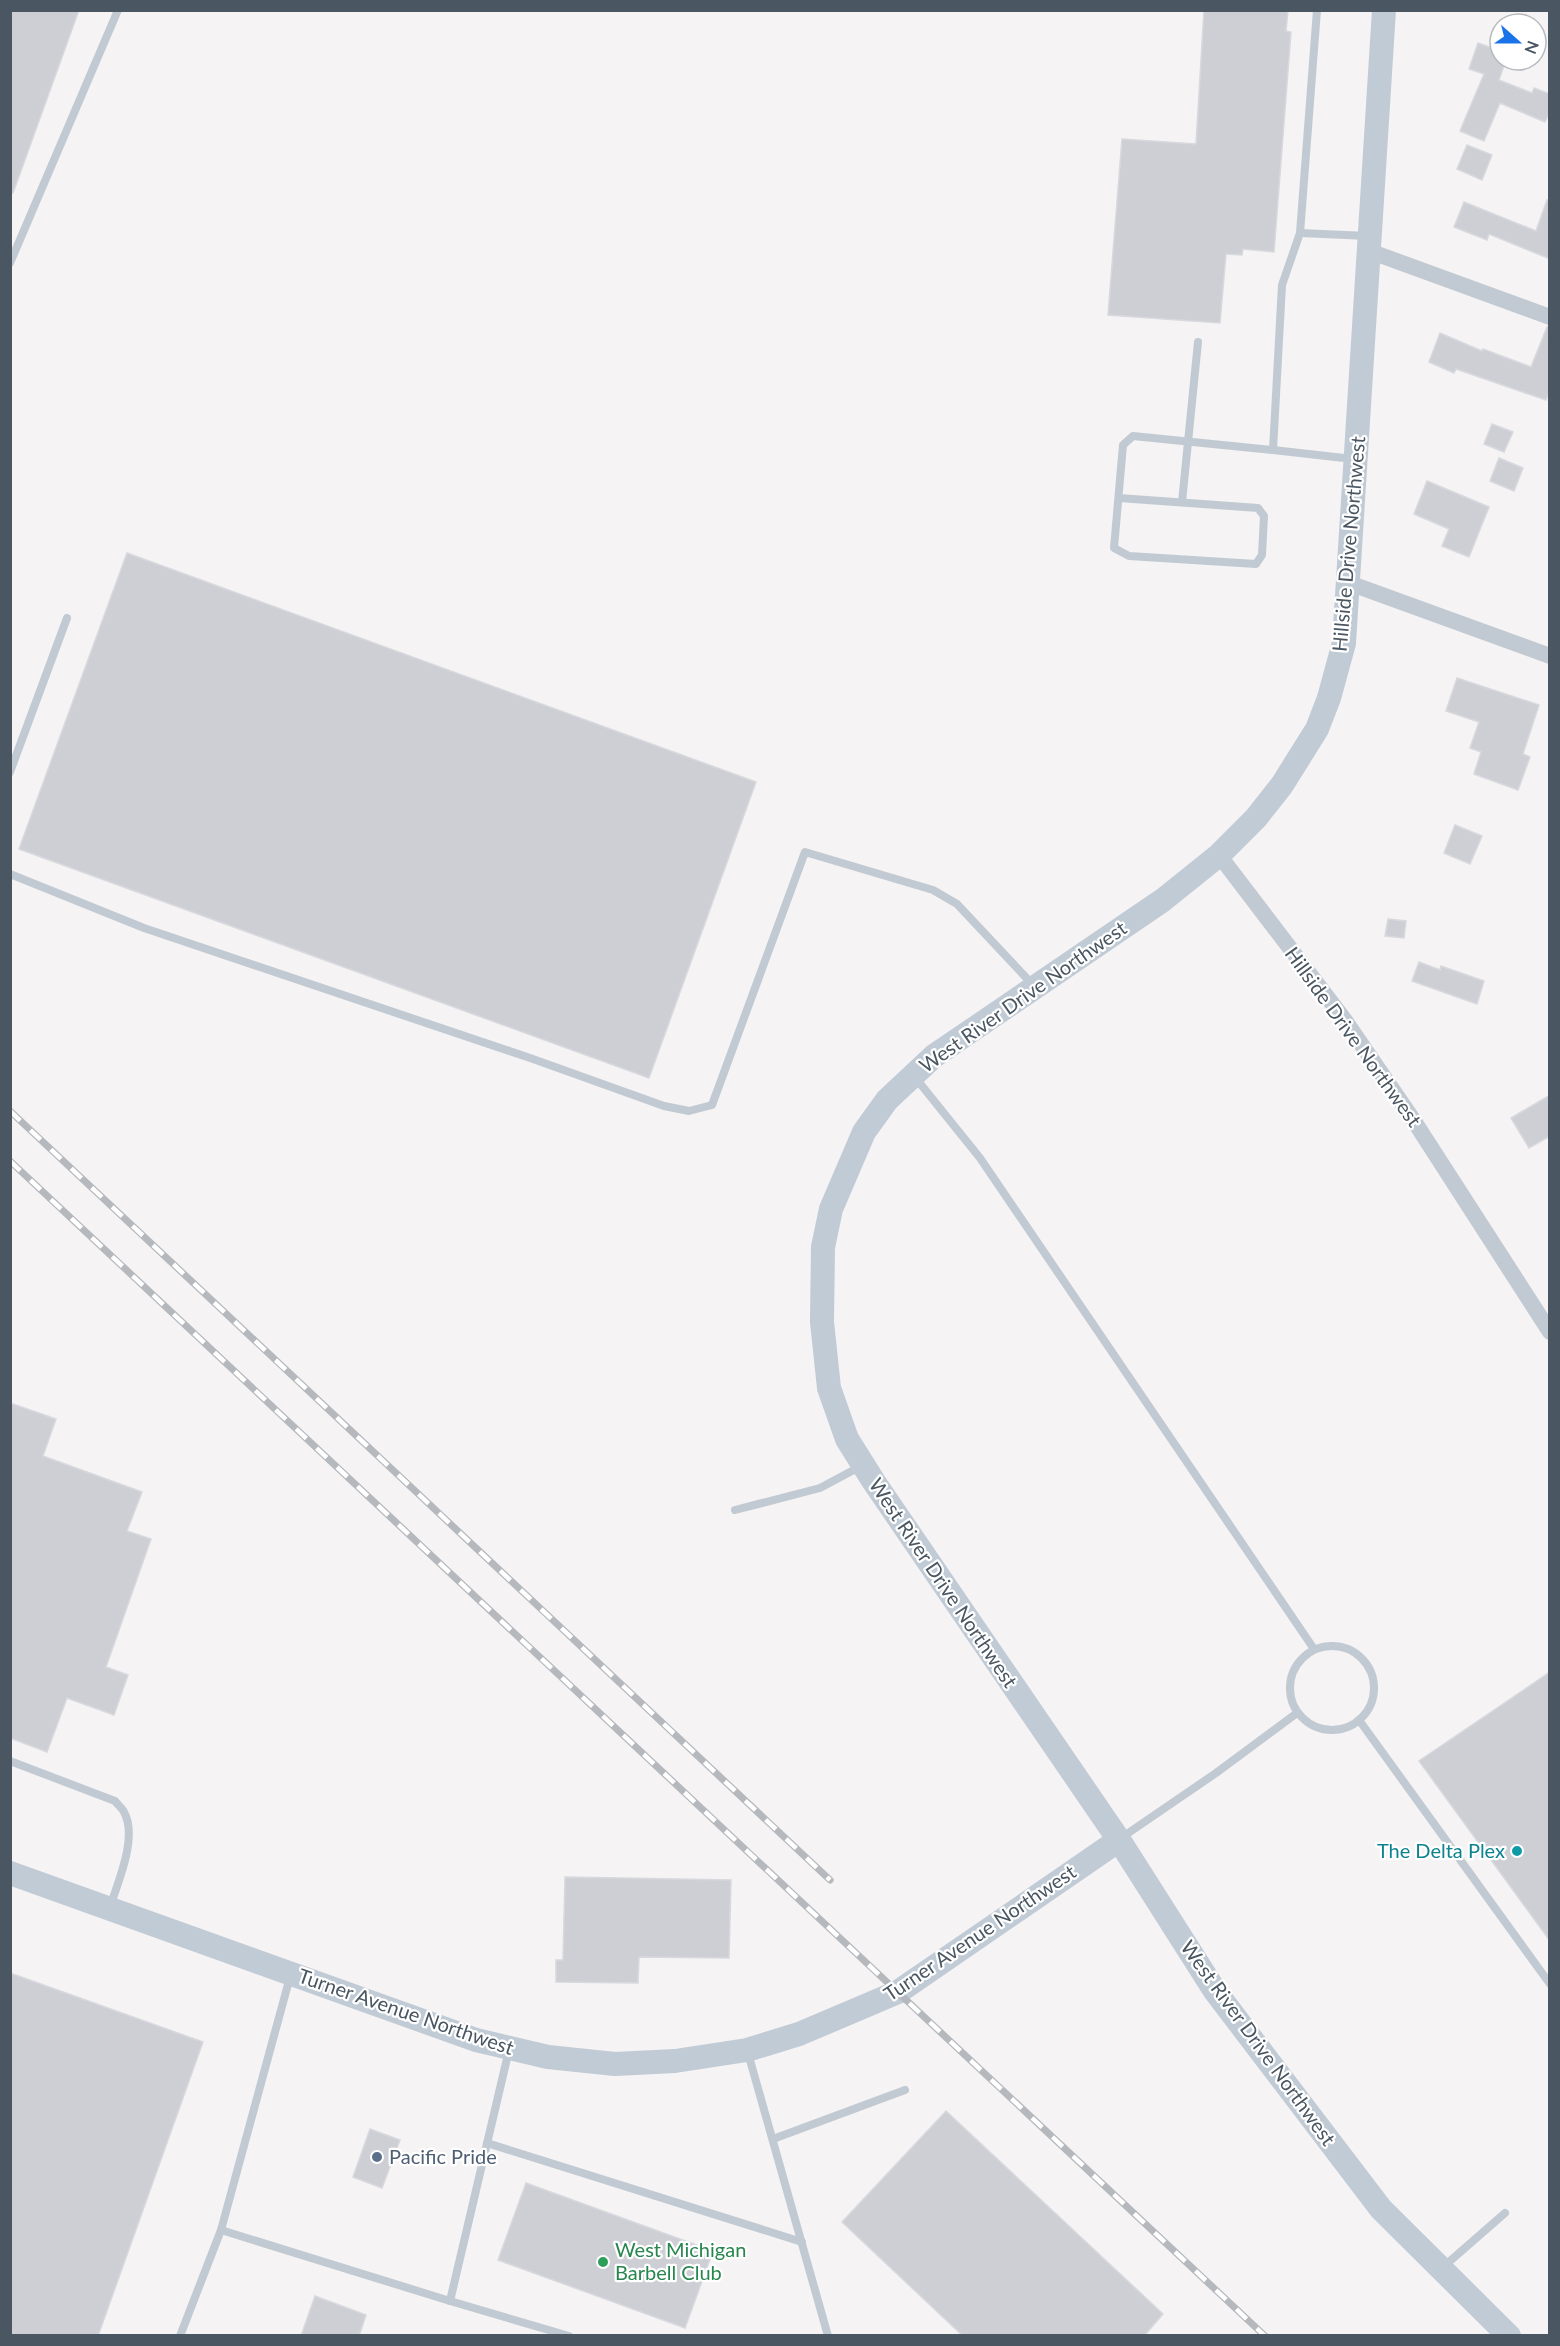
<svg xmlns="http://www.w3.org/2000/svg" width="1560" height="2346" font-family="Lato,sans-serif">
<style>
.building{fill:#cdcfd5;stroke:#d7d9de;stroke-width:1.5}
.lines{fill:none;stroke-linecap:round;stroke-linejoin:round}
.lane{stroke:#c1cad2;stroke-width:8}
.street{stroke:#c1cad2;stroke-width:16}
.secondary{stroke:#c1cbd6;stroke-width:24}
.rail-casing{stroke:#b5b8bd;stroke-width:7}
.rail{stroke:#fff;stroke-width:4.5;stroke-dasharray:14;stroke-linecap:butt}
.culture-dot{fill:#0f9aa8;stroke:#fff;stroke-width:2}
.service-dot{fill:#5c6f8a;stroke:#fff;stroke-width:2}
.leisure-dot{fill:#2e9e5b;stroke:#fff;stroke-width:2}
.labels{text-anchor:middle;stroke-width:4.5;stroke-linejoin:round;paint-order:stroke}
.street-label{font-size:20px;fill:#4a5661;stroke:#fff}
.culture-label{font-size:20px;fill:#0d838f;stroke:#fff;text-anchor:end}
.service-label{font-size:20px;fill:#4e5e75;stroke:#fff;text-anchor:start}
.leisure-label{font-size:20px;fill:#27864d;stroke:#fff;text-anchor:start}
</style>
<rect width="100%" height="100%" fill="#f5f3f3"/>
<g class="building">
<polygon points="10,10 79,10 13,193 10,193"/>
<polygon points="1204,10 1288,10 1286,31 1291,32 1274,252 1243,249 1242,255 1226,254 1220,323 1108,315 1122,139 1196,144"/>
<polygon points="1500,38 1500,60 1506,60 1499,80 1532,93 1534,88 1550,94 1550,111 1545,122 1500,103 1484,141 1460,131 1484,74 1469,69 1478,43 1495,49"/>
<polygon points="1467,145 1492,155 1482,180 1457,169"/>
<polygon points="1547,200 1550,201 1550,259 1489,234 1487,240 1454,227 1464,202 1536,231"/>
<polygon points="1547,327 1550,327 1550,390 1546,400 1456,369 1454,373 1429,362 1440,333 1482,351 1483,349 1531,367"/>
<polygon points="1492,424 1513,432 1504,452 1484,444"/>
<polygon points="1499,458 1523,468 1514,491 1490,481"/>
<polygon points="1427,481 1489,507 1469,557 1442,546 1449,529 1414,514"/>
<polygon points="127,553 756,782 649,1078 19,849"/>
<polygon points="1457,678 1539,705 1523,754 1530,757 1518,790 1474,774 1481,752 1470,748 1479,722 1446,711"/>
<polygon points="1455,825 1482,836 1470,864 1444,853"/>
<polygon points="1388,919 1406,921 1404,938 1385,936"/>
<polygon points="1419,962 1440,970 1441,966 1484,981 1477,1004 1412,981"/>
<polygon points="1550,1095 1550,1136 1529,1148 1511,1118"/>
<polygon points="10,1403 56,1419 43,1456 142,1492 127,1531 151,1539 106,1667 128,1675 114,1715 67,1698 47,1752 10,1738"/>
<polygon points="1550,1672 1550,1941 1419,1761"/>
<polygon points="565,1877 731,1880 729,1958 639,1957 638,1983 556,1982 556,1960 563,1960"/>
<polygon points="10,1973 203,2042 98,2336 10,2336"/>
<polygon points="946,2111 1163,2314 1144,2336 963,2336 842,2222"/>
<polygon points="370,2129 400,2140 382,2188 353,2177"/>
<polygon points="526,2183 713,2251 685,2328 498,2260"/>
<polygon points="315,2296 366,2315 359,2336 301,2336"/>
</g>
<g class="lines">
<g class="lane">
<polyline points="1317,10 1300,233 1368,236"/>
<polyline points="1300,233 1282,285 1273,450 1353,459"/>
<polyline points="10,263 118,10"/>
<polyline points="1119,498 1258,508 1264,516 1262,555 1256,564 1129,556 1114,548 1123,445 1133,436 1273,450"/>
<polyline points="1182,502 1198,342"/>
<polyline points="10,772 67,618"/>
<polyline points="10,874 144,928 533,1059 664,1106 689,1111 712,1105 805,852 933,890 957,904 1034,986"/>
<polyline points="914,1076 980,1158 1314,1649"/>
<polyline points="735,1510 820,1488 863,1465"/>
<circle cx="1332" cy="1688" r="42"/>
<polyline points="1359,1720 1550,1984"/>
<path d="M10 1761 115 1801C117 1804 122 1808 124 1812 138 1837 118 1882 110 1907"/>
<polyline points="1121,1838 1216,1773 1297,1713"/>
<polyline points="290,1977 221,2230 450,2301"/>
<polyline points="509,2050 450,2301 569,2336"/>
<polyline points="748,2053 828,2336"/>
<polyline points="773,2139 905,2090"/>
<polyline points="487,2143 802,2242"/>
<polyline points="1442,2268 1505,2213"/>
<polyline points="180,2336 221,2230"/>
</g>
<g class="street">
<polyline points="1369,251 1550,317"/>
<polyline points="1349,583 1550,656"/>
<polyline points="1219,855 1344,1019 1414,1121 1550,1332"/>
</g>
<g class="secondary">
<polyline points="1384,10 1344,643 1329,698 1317,729 1282,785 1256,818 1219,855 1163,900 934,1056 887,1100 864,1132 831,1209 823,1247 822,1322 829,1388 847,1439 874,1482 1119,1840 1215,1991 1381,2209 1509,2336"/>
<polyline points="10,1873 476,2040 548,2057 615,2064 675,2061 747,2050 799,2034 898,1992 1119,1840"/>
</g>
<defs>
<g id="rail">
<polyline points="10,1111 830,1880"/>
<polyline points="10,1161 1265,2336"/>
</g>
</defs>
<use href="#rail" class="rail-casing"/>
<use href="#rail" class="rail"/>
</g>
<circle class="culture-dot" cx="1517" cy="1851" r="6"/>
<circle class="service-dot" cx="377" cy="2157" r="6"/>
<circle class="leisure-dot" cx="603" cy="2262" r="6"/>
<g class="labels">
<g class="street-label">
<text transform="translate(1349 544) rotate(-85)" y="7">Hillside Drive Northwest</text>
<text transform="translate(1023 997) rotate(-35)" y="7">West River Drive Northwest</text>
<text transform="translate(1353 1037) rotate(54)" y="7">Hillside Drive Northwest</text>
<text transform="translate(943 1583) rotate(56)" y="7">West River Drive Northwest</text>
<text transform="translate(980 1933) rotate(-34)" y="7">Turner Avenue Northwest</text>
<text transform="translate(406 2012) rotate(19)" y="7">Turner Avenue Northwest</text>
<text transform="translate(1258 2043) rotate(54)" y="7">West River Drive Northwest</text>
</g>
<g class="culture-label">
<text x="1505" y="1858">The Delta Plex</text>
</g>
<g class="service-label">
<text x="389" y="2164">Pacific Pride</text>
</g>
<g class="leisure-label">
<text x="615" y="2257">West Michigan<tspan x="615" dy="23">Barbell Club</tspan></text>
</g>
</g>
<rect width="1560" height="2346" fill="none" stroke="#4a5661" stroke-width="24"/>
<g transform="translate(1518 42) rotate(111)"><circle r="28" fill="#ffffff" stroke="#b7bbc0" stroke-width="1.5"/>
<path d="M0-4.5L10 22L0 15L-10 22Z" fill="#1a73e8"/>
<text y="-9" font-size="16" font-weight="bold" text-anchor="middle" fill="#4a5661">N</text>
</g>
</svg>
